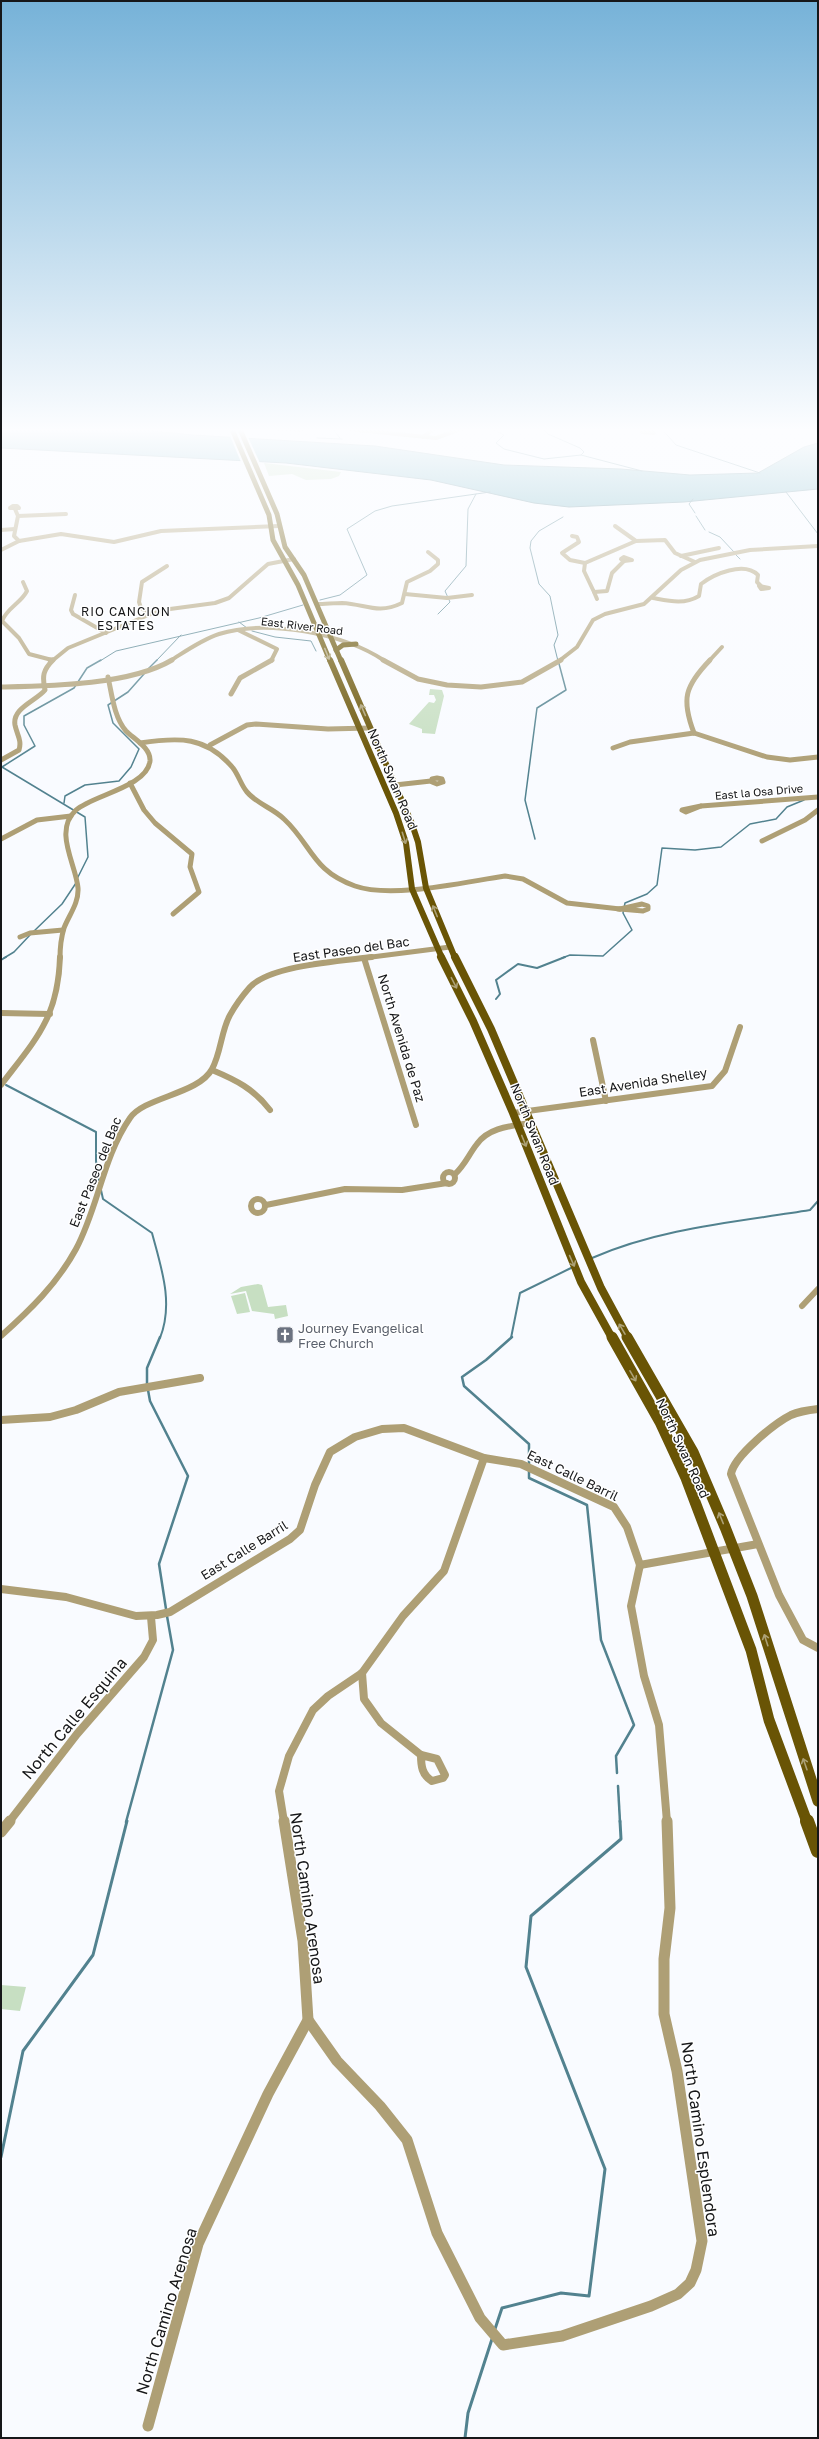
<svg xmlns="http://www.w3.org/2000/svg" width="819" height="2439" font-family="'Golos Text',sans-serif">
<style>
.green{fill:#c7dfc2}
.water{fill:#6cb0c1;stroke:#52828f}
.pier{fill:#f9fbff}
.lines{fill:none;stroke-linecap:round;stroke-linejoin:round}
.stream-far4{stroke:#52828f;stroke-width:1}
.stream-far3{stroke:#52828f;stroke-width:1.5}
.stream-far2{stroke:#52828f;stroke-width:2}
.stream-far1{stroke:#52828f;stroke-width:2.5}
.stream{stroke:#52828f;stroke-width:3}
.minor-far4{stroke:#ae9f75;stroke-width:4}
.minor-far3{stroke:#ae9f75;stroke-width:5}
.minor-far2{stroke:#ae9f75;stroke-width:6}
.minor-far1{stroke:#ae9f75;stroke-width:8}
.minor{stroke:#ae9f75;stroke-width:11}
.major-far4{stroke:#695405;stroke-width:5}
.major-far3{stroke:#695405;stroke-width:6}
.major-far2{stroke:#695405;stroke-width:8}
.major-far1{stroke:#695405;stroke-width:11}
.major{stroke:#695405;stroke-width:14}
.oneway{stroke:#aca176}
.labels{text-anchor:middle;stroke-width:3;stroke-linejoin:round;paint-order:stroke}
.far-street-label{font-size:11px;fill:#161719;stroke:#fff}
.far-neighbourhood-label{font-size:12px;letter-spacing:1px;fill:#161719;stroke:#fff}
.street-label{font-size:13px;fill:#161719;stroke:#fff}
.worship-label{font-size:13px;fill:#5b616d;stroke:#fff;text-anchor:start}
.near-street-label{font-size:16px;fill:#161719;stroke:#fff}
</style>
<rect width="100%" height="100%" fill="#f9fbff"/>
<g class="green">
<polygon points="264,463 341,472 339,476 331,479 306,480 292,474 269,476"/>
<polygon points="430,689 442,690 444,696 435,734 422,733 422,729 409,724 429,702 434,703 436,700 434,695 429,695"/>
<polygon points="258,1284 262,1285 268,1307 286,1305 288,1316 275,1319 274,1314 252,1311 246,1291 230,1294 241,1287"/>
<polygon points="245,1293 250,1312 237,1314 231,1296"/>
<polygon points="1,1985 26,1987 20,2011 1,2009"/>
</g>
<polygon class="water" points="1,427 113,427 193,435 375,446 504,465 621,469 690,475 758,473 804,447 818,443 818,489 684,502 569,507 534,503 431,480 286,463 1,448"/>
<polygon class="pier" points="230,436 248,437 260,463 241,462"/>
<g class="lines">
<g class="stream-far4">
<polyline points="331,427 340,438"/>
<polyline points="488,427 504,435 496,443 504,449 544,459 581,455 642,471"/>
<polyline points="542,427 548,434 580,448 584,452 581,455"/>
<polyline points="660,427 676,445 760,473"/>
<polyline points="317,438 342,439"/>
<polyline points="786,492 818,534"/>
<polyline points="693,499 689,504 695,513"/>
<polyline points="696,516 705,530"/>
<polyline points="709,532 720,537 734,552"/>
<polyline points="736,555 740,559"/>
<polyline points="320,600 340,595 367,575 347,529 375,511 392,506 490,492"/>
<polyline points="438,614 450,602 445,591 466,566 468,509 476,494"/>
<polyline points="239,622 247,628"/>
<polyline points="252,631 275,637 311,641 316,651"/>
<polyline points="100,661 116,651 259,618 303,605"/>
<polyline points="156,661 181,635"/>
<polyline points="558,661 554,645 558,635 550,596 539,584 530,548 531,541 539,531 563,517"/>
</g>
<g class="stream-far3">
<polyline points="148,669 157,660"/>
<polyline points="64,803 65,796 85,785 119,781 131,767 139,749 113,723 108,705 128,692 144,674"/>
<polyline points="535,839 525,800 537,708 566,690 558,660"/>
<polyline points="77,879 88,857 85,817 2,767 35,746 24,725 24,716 74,688 87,668 101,660"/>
<polyline points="33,932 62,904 76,883"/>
<polyline points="4,958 14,952 30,935"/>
<polyline points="562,958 570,955 603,956 632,930 623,913 625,903 647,894 657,885 662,848 695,850 721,847 750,824 776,819 787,807 804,800"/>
</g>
<g class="stream-far2">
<polyline points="1,960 6,957"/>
<polyline points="496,999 500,994 496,980 518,964 537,968 565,957"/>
<polyline points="6,1085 96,1132 96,1161 99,1180"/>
<path d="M101 1190 103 1199 152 1233C161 1267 174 1303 160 1338"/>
<path d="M592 1258C660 1228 737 1222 810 1210L818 1201"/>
<polyline points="511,1338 520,1293 571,1268"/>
</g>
<g class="stream-far1">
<polyline points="512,1337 486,1360 462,1377 464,1386 529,1444 529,1466"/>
<polyline points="147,1384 147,1368 160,1337"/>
<polyline points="148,1390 150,1401 188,1476 159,1564 166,1609"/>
<polyline points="529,1470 529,1478 587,1505 601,1640 634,1725 616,1756 617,1773"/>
<polyline points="618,1786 620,1822"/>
<polyline points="126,1822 173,1650 167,1616"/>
</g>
<g class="stream">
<polyline points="1,2157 23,2051 93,1955 127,1821"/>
<polyline points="495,2329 502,2308 561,2293 589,2296 605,2169 526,1967 531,1916 621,1839 620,1821"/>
<polyline points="465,2438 468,2413 492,2339"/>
</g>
<g class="minor-far4">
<polyline points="267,427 299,430 309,427"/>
<polyline points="346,427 348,429 436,438 466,427"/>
<polygon points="649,427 654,433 642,432"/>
<polyline points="423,437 436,427"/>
<polygon points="13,506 17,506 19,508 10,508"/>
<polyline points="18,516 66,514"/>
<polyline points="615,526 636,541"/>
<polyline points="1,530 15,529"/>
<polyline points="572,536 577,537 579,542 562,553 570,560 585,563"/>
<polyline points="19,541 61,534 114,542 161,531 279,526"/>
<polyline points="1,550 19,541 14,536 18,516 15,509"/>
<polyline points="681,556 719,548"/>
<polygon points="624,557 632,560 624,561 621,559"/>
<polyline points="624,561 612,573 607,591 594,592 584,571 585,563 636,541 665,540 675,553 695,562"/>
<path d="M23 582 27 591C21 603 7 608 2 621L19 638 29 654 52 660"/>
<polygon points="759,586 769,588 761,589"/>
<polyline points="594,592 597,599"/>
<polyline points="405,594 447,598 472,595"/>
<polyline points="75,595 71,610 73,614 106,633"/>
<path d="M653 598C669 601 684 605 699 596L701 584C714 574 744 561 758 575L757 582 761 586"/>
<path d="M317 604C325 604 334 603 342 603 366 604 377 615 402 603L407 582 430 571 438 564V560L428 552"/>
<polyline points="151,614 141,608 139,602 142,582 167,566"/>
<polyline points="238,630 277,649 271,661"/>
<polyline points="52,661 68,648 151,614 170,609 215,603 229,598 268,564 294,559"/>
<path d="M170 661C186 651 201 640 219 634 267 619 343 633 385 661"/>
<polyline points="559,661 577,647 593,620 605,614 644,604 681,570 700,560 750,550 818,546"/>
<polyline points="709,661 722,647"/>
</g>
<g class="minor-far3">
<polyline points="50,660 52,660"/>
<polyline points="383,660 418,679 447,685 481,687 522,682 561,660"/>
<path d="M1 687C50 686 130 685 172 660"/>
<polyline points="231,694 240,678 272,660"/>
<path d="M694 733C681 699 685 686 710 660"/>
<path d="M140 743C179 737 206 736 233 768 239 776 241 785 247 792 257 804 273 808 284 819 312 845 312 871 355 886 392 899 464 882 505 876L523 879 567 903 620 909"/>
<polyline points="210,745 247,725 256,724 328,729 370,728"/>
<polyline points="613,748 630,742 694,733 767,757 790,760 818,757"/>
<path d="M1 760 19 750C22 740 17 735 15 725 12 708 36 701 45 690 42 676 43 670 53 660"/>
<polygon points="437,778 442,779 443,782 437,784 432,782 432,779"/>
<polyline points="130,783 144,810 155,823 192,854 190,867 199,892 173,914"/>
<polyline points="395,785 431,781"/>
<polygon points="701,806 686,812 682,810"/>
<polyline points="701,806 818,797"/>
<polyline points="1,839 37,820 71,816"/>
<polyline points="762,841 805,820 818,810"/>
<polygon points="642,904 648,906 648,909 643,911 620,909"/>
<polyline points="618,909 620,909"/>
<polyline points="20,937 30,933 63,930"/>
<path d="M60 958C60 948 61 938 64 928 69 915 79 903 78 888 76 864 53 831 76 810 93 795 147 787 150 761 151 748 134 739 126 731 114 717 112 695 108 677"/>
<polyline points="364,958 450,947"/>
</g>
<g class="minor-far2">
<polyline points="364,958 416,1125"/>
<polyline points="1,1013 50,1014"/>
<polyline points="593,1040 606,1101"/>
<path d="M212 1070C236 1080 254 1089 270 1110"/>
<path d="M1 1085C36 1039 58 1018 60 957"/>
<polyline points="513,1113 712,1086 725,1071 740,1027"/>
<circle cx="449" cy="1178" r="6"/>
<path d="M455 1174C465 1165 469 1154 477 1144 489 1127 512 1126 531 1123"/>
<circle cx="258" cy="1206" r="7"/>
<polyline points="266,1205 345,1189 402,1190 447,1183"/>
<polyline points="802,1306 818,1289"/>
<path d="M1 1336C30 1310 57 1284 76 1249 98 1208 103 1157 130 1118 144 1097 199 1094 212 1069 221 1053 221 1031 230 1015 235 1006 243 995 250 987 271 965 341 961 372 957"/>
</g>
<g class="minor-far1">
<path d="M818 1409C809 1410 800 1411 791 1415 775 1423 734 1456 731 1474L779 1595 803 1640 818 1648"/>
<polyline points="1,1420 50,1417 76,1410 119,1392 200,1378"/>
<polyline points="640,1565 758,1544"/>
<polyline points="640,1565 631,1606 644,1676 659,1725 667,1822"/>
<polyline points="1,1589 66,1597 136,1616 157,1615 170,1612 290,1539 300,1530 315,1485 330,1452 355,1437 382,1429 404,1428 484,1458 521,1464 614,1507 627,1527 640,1565"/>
<polyline points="362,1673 364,1699 381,1723 421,1755"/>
<path d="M421 1755 437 1759 445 1775 443 1778 432 1781C422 1775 421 1766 421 1755Z"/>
<polyline points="9,1822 77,1734 144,1657 153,1640 151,1617"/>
<polyline points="284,1822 279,1791 289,1756 313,1710 328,1696 362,1673 403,1616 444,1571 484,1458"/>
</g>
<g class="minor">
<polyline points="1,1832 10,1821"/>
<polyline points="308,2020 337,2061 380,2106 407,2140 437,2233 480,2318 503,2345 562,2336 651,2306 678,2294 690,2283 696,2270 702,2241 677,2071 664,2014 664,1959 670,1908 667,1821"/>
<polyline points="148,2426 198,2244 268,2094 308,2020 303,1941 284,1821"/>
</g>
<g class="major-far4">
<polyline points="231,427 269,515 273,540 298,585 330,661"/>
<polyline points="239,427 277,514 285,547 304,575 341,661"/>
<polyline points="336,650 343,645 356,644"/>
</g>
<g class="major-far3">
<polyline points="330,660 396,813 406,843 412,889 442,958"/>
<polyline points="341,660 412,824 418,842 426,888 455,958"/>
</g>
<g class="major-far2">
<polyline points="441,957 473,1021 513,1113 581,1282 612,1338"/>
<polyline points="455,957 491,1029 601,1288 628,1338"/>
</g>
<g class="major-far1">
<polyline points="612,1337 660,1422 686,1478 751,1650 769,1720 807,1822"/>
<polyline points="627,1337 693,1452 725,1527 752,1596 818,1801"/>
</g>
<polyline class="major" points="807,1821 818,1851"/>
</g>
<defs><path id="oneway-shaft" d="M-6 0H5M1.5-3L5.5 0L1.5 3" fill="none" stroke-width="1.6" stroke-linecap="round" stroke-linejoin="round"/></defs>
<g class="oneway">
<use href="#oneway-shaft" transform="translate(327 654) rotate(68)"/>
<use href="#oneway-shaft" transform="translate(363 710) rotate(-113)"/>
<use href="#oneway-shaft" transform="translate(404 838) rotate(73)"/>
<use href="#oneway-shaft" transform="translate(435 911) rotate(-112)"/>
<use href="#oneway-shaft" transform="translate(454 983) rotate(63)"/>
<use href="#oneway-shaft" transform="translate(524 1141) rotate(68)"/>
<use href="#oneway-shaft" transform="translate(572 1261) rotate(66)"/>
<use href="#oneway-shaft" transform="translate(622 1329) rotate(-120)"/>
<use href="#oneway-shaft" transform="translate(633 1376) rotate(60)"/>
<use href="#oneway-shaft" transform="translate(721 1518) rotate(-112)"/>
<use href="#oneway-shaft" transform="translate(766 1640) rotate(-108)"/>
<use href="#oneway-shaft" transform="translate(805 1764) rotate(-109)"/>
</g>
<linearGradient id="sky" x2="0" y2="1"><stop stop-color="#76b2d8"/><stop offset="0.56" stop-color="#fcfdff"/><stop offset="1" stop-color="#fcfdff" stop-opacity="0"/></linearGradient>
<rect width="819" height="768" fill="url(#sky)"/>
<defs>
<symbol id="church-square" viewBox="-11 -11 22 22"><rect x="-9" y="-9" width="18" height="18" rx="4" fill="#6b7280" stroke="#fff"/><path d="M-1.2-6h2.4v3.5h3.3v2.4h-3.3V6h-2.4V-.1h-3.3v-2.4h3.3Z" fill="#fff"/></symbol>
</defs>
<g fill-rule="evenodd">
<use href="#church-square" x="275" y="1325" width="20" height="20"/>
</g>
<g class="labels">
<g class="far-street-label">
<text transform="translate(302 626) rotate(7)" y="4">East River Road</text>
<text transform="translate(759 792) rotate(-5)" y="4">East la Osa Drive</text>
</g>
<g class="far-neighbourhood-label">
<text x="126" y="616">RIO CANCION<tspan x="126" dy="14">ESTATES</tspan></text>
</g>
<g class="street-label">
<text transform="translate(393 779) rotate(67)" y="5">North Swan Road</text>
<text transform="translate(351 949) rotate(-8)" y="5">East Paseo del Bac</text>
<text transform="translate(402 1038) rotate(73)" y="5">North Avenida de Paz</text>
<text transform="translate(643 1082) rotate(-9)" y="5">East Avenida Shelley</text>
<text transform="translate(535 1134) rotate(68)" y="5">North Swan Road</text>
<text transform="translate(95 1172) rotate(-68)" y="5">East Paseo del Bac</text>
<text transform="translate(683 1448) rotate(65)" y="5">North Swan Road</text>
<text transform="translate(573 1475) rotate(26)" y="5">East Calle Barril</text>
<text transform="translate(244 1550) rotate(-32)" y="5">East Calle Barril</text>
</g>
<g class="worship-label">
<text x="298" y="1333">Journey Evangelical<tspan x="298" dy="15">Free Church</tspan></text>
</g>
<g class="near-street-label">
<text transform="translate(74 1718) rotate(-50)" y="6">North Calle Esquina</text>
<text transform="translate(308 1898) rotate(82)" y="6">North Camino Arenosa</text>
<text transform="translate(701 2139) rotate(82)" y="6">North Camino Esplendora</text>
<text transform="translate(166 2311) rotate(-73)" y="6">North Camino Arenosa</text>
</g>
</g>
<rect width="819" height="2439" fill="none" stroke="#161719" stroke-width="4"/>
</svg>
